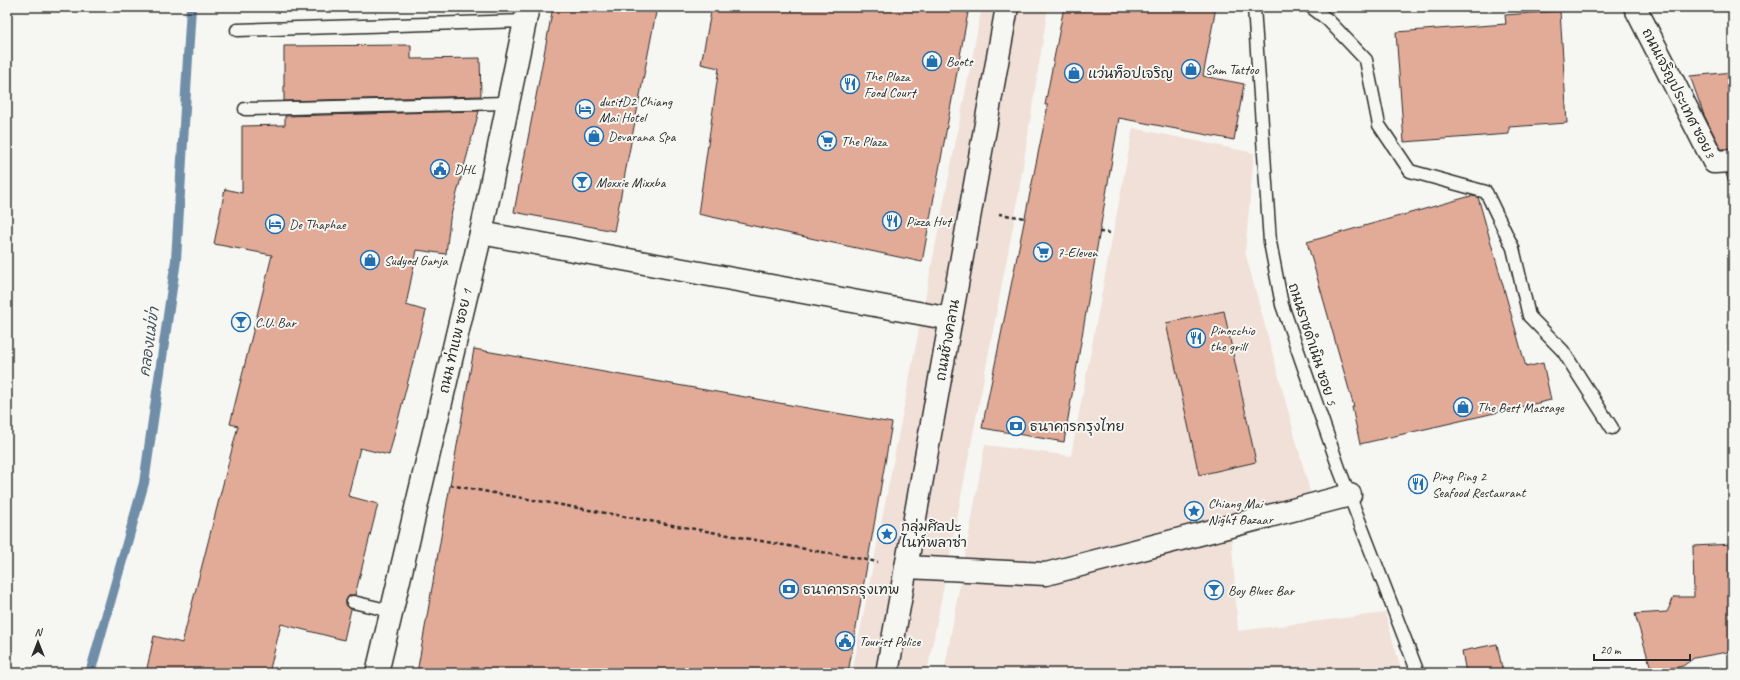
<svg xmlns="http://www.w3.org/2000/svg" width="1740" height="680" font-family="Caveat,'Playpen Sans Thai',sans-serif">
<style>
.built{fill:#f0e0d7}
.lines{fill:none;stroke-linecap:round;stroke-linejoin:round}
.stream{stroke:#6f8ea7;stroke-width:10}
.building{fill:#e2ab98;stroke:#2b2b2b}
.lane-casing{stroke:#2b2b2b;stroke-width:15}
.street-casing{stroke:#2b2b2b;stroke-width:25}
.secondary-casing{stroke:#2b2b2b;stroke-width:25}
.path{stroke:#2b2b2b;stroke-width:2.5;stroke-dasharray:4 3;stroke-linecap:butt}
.lane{stroke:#f6f6f2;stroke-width:12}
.street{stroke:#f6f6f2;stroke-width:22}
.secondary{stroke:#f6f6f2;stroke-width:22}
.labels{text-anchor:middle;stroke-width:4;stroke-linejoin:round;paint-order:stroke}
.poi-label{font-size:14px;fill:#2b2b2b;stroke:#f6f6f2;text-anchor:start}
.street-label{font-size:14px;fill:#2b2b2b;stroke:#f6f6f2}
.water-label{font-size:15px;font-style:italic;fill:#47545f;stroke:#f6f6f2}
</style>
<rect width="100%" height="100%" fill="#f6f6f2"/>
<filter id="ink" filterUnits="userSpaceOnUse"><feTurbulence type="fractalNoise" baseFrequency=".025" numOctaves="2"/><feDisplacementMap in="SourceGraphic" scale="8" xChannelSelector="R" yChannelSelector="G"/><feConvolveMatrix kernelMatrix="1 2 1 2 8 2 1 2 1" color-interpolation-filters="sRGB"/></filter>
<g filter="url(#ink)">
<g class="built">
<polygon points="982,7 1048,7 1015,216 927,673 852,673"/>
<polygon points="1133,128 1254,153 1245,252 1310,492 1230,517 1238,631 1385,613 1402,673 944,673 985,445 1071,456"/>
</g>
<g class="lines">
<polyline class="stream" points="90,673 144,483 176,260 191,7"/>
</g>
<g class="building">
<polygon points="553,7 657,7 614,231 514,212"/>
<polygon points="712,7 969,7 922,262 698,214 719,68 701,64"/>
<polygon points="1064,7 1216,7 1203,76 1244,84 1234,140 1119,118 1064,442 982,428 1048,105 1045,105"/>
<polygon points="1560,11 1567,123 1509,127 1509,134 1404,142 1396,32 1506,24 1505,15"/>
<polygon points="411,45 411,59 480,58 481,96 284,101 284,46"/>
<polygon points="1733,72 1733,149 1721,149 1704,115 1690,76"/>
<polygon points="479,111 450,219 446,254 417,250 406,305 426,311 389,455 360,448 348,496 378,504 355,595 350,595 346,600 346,605 351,609 344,640 281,624 269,673 146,673 154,636 182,643 238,426 230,424 272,255 214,244 225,189 242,193 242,126 285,125 285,116"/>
<polygon points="1726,174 1733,174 1733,185 1730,186"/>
<polygon points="1471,196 1478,197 1526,367 1543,363 1551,400 1360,444 1352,407 1354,407 1307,242"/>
<polygon points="1224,311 1256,462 1199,475 1166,323"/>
<polygon points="474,349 892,423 848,673 417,673"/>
<polygon points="1733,544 1733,651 1694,658 1683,666 1652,672 1635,614 1667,612 1674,597 1694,597 1693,546"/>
<polygon points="1497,644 1503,673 1466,673 1462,651"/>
</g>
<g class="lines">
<defs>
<g id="lane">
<polyline points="1254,7 1270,242 1282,305 1340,471 1418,673"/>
<polyline points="1311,7 1328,20 1366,60 1379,125 1410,171 1486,192 1513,248 1529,316 1563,351 1612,428"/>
<polyline points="237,30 525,21"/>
<polyline points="245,109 507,103"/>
<polyline points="353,602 391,611"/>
</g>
<g id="street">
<polyline points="1635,7 1714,162 1733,161"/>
<polyline points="481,233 951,319"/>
<polyline points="906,567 1046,574 1350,495"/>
<polyline points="377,673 481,233 528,7"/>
</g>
<polyline id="secondary" points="887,673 1007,7"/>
</defs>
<use href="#lane" class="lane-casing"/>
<use href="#street" class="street-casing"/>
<use href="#secondary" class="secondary-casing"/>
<g class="path">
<polyline points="999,214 1025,218"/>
<polyline points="1099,232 1111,233"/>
<polyline points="450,485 878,562"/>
</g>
<use href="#lane" class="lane"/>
<use href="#street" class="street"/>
<use href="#secondary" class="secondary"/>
</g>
</g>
<defs>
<symbol id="shop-ring" viewBox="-11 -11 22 22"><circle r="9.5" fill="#f6f6f2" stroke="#1f6fb2" stroke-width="1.5"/><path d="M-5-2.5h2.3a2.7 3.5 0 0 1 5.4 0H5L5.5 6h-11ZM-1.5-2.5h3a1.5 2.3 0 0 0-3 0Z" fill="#1f6fb2"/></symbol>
<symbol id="restaurant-ring" viewBox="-11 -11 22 22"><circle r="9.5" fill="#f6f6f2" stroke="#1f6fb2" stroke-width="1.5"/><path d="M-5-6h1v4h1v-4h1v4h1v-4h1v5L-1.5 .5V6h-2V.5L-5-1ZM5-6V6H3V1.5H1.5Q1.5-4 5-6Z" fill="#1f6fb2"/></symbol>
<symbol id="hotel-ring" viewBox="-11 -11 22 22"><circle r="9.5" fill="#f6f6f2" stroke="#1f6fb2" stroke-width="1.5"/><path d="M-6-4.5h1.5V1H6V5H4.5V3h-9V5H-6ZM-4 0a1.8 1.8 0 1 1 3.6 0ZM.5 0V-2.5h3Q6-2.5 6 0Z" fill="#1f6fb2"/></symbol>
<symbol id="supermarket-ring" viewBox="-11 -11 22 22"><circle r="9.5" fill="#f6f6f2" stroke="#1f6fb2" stroke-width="1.5"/><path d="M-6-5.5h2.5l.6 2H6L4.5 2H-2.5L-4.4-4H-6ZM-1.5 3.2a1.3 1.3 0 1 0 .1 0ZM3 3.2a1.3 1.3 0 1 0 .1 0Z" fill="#1f6fb2"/></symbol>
<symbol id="civic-ring" viewBox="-11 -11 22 22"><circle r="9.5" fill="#f6f6f2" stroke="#1f6fb2" stroke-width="1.5"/><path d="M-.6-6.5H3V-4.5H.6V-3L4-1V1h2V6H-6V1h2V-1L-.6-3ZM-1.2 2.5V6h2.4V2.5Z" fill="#1f6fb2"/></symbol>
<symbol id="bar-ring" viewBox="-11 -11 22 22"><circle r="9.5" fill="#f6f6f2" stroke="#1f6fb2" stroke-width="1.5"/><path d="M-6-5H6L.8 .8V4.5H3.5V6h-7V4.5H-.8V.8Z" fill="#1f6fb2"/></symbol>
<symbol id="bank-ring" viewBox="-11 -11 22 22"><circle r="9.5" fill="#f6f6f2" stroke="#1f6fb2" stroke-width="1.5"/><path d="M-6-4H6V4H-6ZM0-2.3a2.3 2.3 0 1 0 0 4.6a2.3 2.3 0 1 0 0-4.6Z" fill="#1f6fb2"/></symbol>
<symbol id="sight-ring" viewBox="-11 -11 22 22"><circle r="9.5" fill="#f6f6f2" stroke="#1f6fb2" stroke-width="1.5"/><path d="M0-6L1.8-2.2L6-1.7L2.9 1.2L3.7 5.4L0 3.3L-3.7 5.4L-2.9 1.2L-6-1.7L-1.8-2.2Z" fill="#1f6fb2"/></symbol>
</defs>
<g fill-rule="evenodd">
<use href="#shop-ring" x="921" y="50" width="22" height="22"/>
<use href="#shop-ring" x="1180" y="58" width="22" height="22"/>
<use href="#shop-ring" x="1063" y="62" width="22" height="22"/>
<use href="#restaurant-ring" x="839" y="73" width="22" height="22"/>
<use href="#hotel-ring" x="574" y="98" width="22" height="22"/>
<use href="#shop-ring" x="583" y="125" width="22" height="22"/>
<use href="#supermarket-ring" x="816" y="130" width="22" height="22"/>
<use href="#civic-ring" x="429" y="158" width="22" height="22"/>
<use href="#bar-ring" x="571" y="171" width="22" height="22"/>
<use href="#restaurant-ring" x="881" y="210" width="22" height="22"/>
<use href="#hotel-ring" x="264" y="213" width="22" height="22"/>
<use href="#supermarket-ring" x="1032" y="241" width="22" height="22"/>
<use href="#shop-ring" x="359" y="249" width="22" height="22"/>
<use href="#bar-ring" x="230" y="311" width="22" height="22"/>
<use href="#restaurant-ring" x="1185" y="327" width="22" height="22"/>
<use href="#shop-ring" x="1452" y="396" width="22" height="22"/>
<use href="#bank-ring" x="1005" y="415" width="22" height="22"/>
<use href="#restaurant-ring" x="1407" y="473" width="22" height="22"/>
<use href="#sight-ring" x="1183" y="500" width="22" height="22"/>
<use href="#sight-ring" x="876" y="523" width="22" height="22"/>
<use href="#bank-ring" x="778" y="578" width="22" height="22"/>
<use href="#bar-ring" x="1203" y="579" width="22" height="22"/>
<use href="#civic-ring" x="834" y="630" width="22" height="22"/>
</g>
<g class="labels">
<g class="poi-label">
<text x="946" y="66">Boots</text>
<text x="1205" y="74">Sam Tattoo</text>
<text x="1088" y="78">แว่นท็อปเจริญ</text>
<text x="864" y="81">The Plaza<tspan x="864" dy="16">Food Court</tspan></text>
<text x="599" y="106">dusitD2 Chiang<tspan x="599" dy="16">Mai Hotel</tspan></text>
<text x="608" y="141">Devarana Spa</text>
<text x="841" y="146">The Plaza</text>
<text x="454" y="174">DHL</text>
<text x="596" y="187">Moxxie Mixxba</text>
<text x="906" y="226">Pizza Hut</text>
<text x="289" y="229">De Thaphae</text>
<text x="1057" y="257">7-Eleven</text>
<text x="384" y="265">Sudyod Ganja</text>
<text x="255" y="327">C.U. Bar</text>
<text x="1210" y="335">Pinocchio<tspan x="1210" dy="16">the grill</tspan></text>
<text x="1477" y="412">The Best Massage</text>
<text x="1030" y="431">ธนาคารกรุงไทย</text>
<text x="1432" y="481">Ping Ping 2<tspan x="1432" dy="16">Seafood Restaurant</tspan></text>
<text x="1208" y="508">Chiang Mai<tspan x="1208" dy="16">Night Bazaar</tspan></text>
<text x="901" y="531">กลุ่มศิลปะ<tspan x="901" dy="16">ไนท์พลาซ่า</tspan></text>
<text x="803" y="594">ธนาคารกรุงเทพ</text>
<text x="1228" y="595">Boy Blues Bar</text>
<text x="859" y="646">Tourist Police</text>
</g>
<g class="street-label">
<text transform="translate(1679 93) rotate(63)" y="5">ถนนเจริญประเทศ ซอย3</text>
<text transform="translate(947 340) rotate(-80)" y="5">ถนนช้างคลาน</text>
<text transform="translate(455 341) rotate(-77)" y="5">ถนน ท่าแพ ซอย 1</text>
<text transform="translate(1313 344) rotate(72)" y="5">ถนนราชดำเนิน ซอย 5</text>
</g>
<g class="water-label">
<text transform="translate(149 342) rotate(-82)" y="5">คลองแม่ข่า</text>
</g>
</g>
<rect width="1740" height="680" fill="none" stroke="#f6f6f2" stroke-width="24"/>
<rect x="12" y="12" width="1716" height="656" fill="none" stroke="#2b2b2b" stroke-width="1.5" filter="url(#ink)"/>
<g transform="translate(38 642)" stroke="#f6f6f2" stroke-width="3" paint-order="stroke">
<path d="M0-3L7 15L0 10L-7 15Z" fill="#2b2b2b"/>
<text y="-6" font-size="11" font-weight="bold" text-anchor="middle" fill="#2b2b2b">N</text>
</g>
<path d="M1594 654v6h96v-6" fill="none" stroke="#2b2b2b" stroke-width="2"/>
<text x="1600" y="654" font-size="12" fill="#2b2b2b" stroke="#f6f6f2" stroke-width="3" paint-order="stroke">20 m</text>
</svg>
